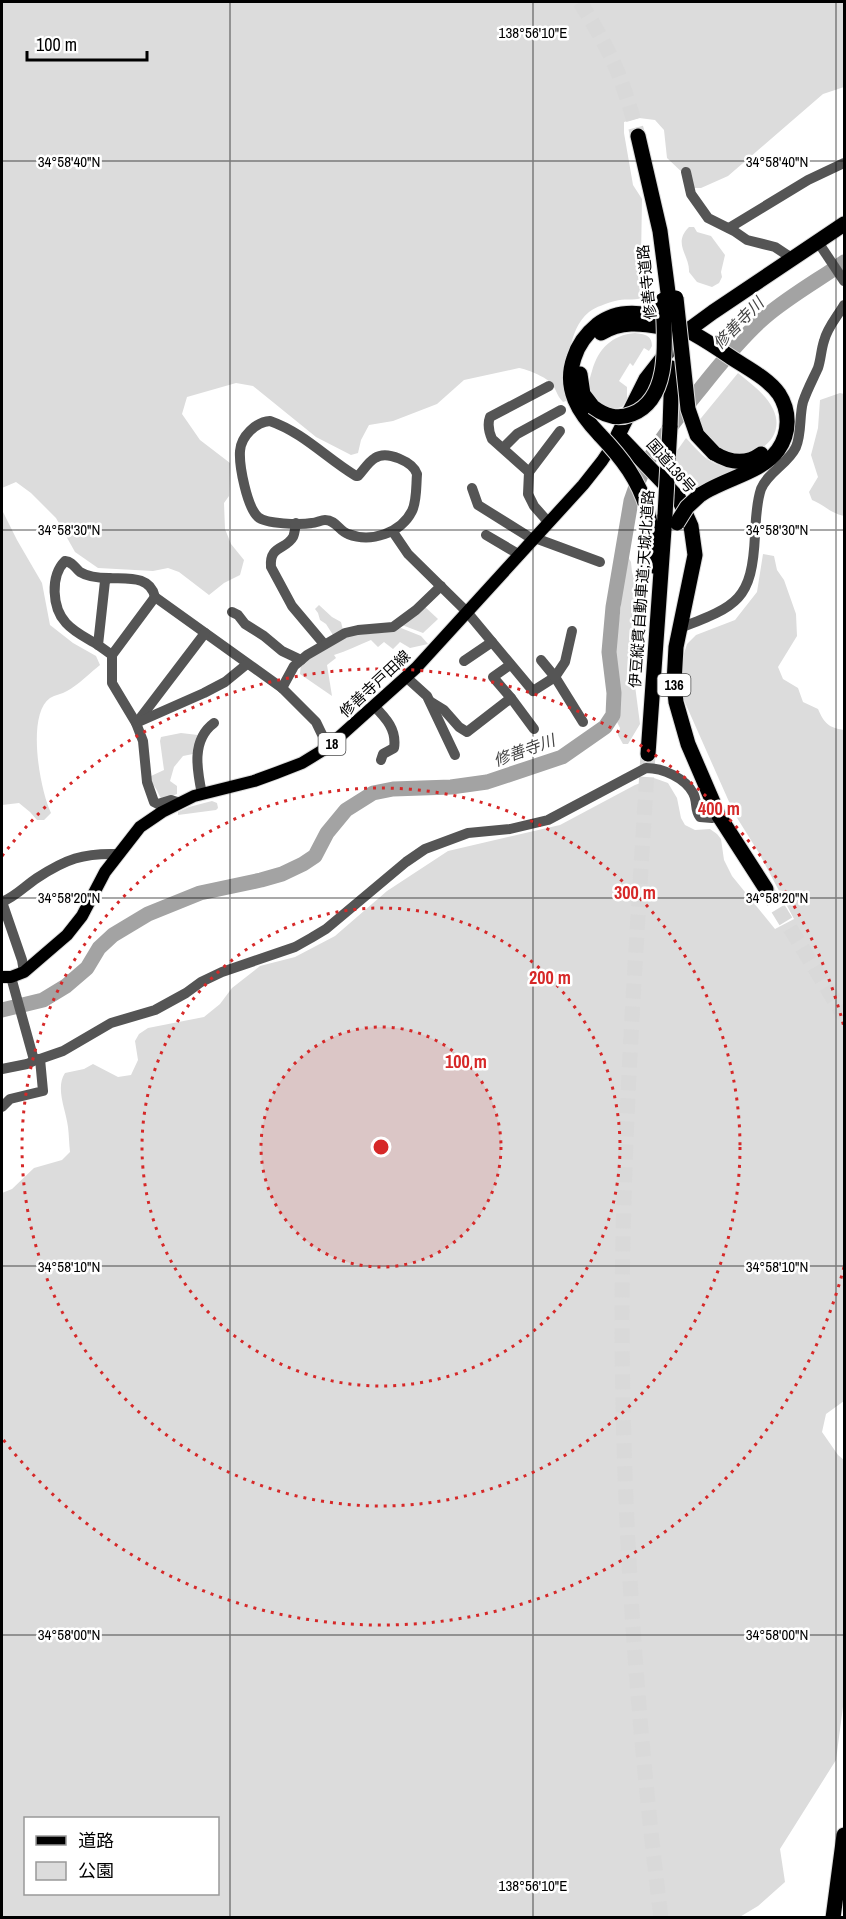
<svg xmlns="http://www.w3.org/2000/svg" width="846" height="1919" font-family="'Archivo Narrow','Noto Sans JP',sans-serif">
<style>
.green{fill:#dcdcdc;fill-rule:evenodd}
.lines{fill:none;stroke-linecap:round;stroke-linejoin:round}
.river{stroke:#a3a3a3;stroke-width:15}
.highway-tunnel{stroke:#d9d9d9;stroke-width:15;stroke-dasharray:15 8;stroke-linecap:butt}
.major-casing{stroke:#dbdbdb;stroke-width:14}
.highway-casing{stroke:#dbdbdb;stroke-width:17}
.minor{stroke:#555;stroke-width:10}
.major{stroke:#000;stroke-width:12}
.highway{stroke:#000;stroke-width:15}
.highway-bridge-casing{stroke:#dbdbdb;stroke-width:17;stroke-linecap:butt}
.highway-bridge{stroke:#000;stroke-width:15}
.ticks{fill:none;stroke:#000;stroke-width:1.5;stroke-opacity:0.45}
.ring{fill:none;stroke:#d62828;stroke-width:3;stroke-dasharray:3 6}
.labels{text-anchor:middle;stroke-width:5;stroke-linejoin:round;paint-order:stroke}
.shield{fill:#fff;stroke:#4c4c4c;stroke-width:1.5}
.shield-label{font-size:14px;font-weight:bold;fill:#000}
.street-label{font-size:15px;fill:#000;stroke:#fff}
.water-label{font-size:16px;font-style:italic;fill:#444;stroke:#fff}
.ticks-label{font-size:15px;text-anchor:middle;fill:#000;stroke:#fff;stroke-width:5;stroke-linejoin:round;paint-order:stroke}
.centre{fill:#d62828;stroke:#fff;stroke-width:3}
.ring-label{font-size:18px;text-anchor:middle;font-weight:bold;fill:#d62828;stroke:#fff;stroke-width:5;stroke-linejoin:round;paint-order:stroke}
</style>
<rect width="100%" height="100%" fill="#fff"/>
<g class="green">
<path d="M2 2H844V87L823 94 728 176 701 188H693L686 176 667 158 664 130 655 120 639 118 624 122V133L633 185 642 199 641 258 649 283 643 298C632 301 624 298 615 301 608 303 595 307 589 312 566 330 567 375 566 401L563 402C556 395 556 387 550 382 545 377 527 369 519 368L464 380 437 404 393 421 369 425 361 440 358 453 351 455 316 437 253 386 236 383 187 397 182 414 200 440 230 463 229 496 224 503 225 529 231 544 244 560 240 575 224 583 209 595 179 572 168 568 153 571 98 568 75 552 56 518 31 493 16 482 2 488Z"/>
<path d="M689 227H694L697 232 711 236 725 255 721 272 722 277 719 283 712 287 697 282 689 272C690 255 672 244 689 227Z"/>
<path d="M635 333C644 334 652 335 652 346L649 351 644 348 633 366 630 363 619 381 627 387V399L622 407 614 409 602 408C599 404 592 399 590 394 587 387 590 377 592 371 598 349 612 335 635 333Z"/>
<path d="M738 373C750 383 766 394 773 409 788 439 752 463 725 452 721 450 715 449 713 446 706 441 702 430 697 423Z"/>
<path d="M840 393 844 394V516C830 513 826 506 812 500L809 492 818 477 811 455 818 428 820 400Z"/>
<path d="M686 438C703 456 711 468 739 468L692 494 674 475V455Z"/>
<path d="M2 510 17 540 42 583 50 625 73 643 96 656 100 665C91 672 77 686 67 691 62 694 55 695 50 698 26 715 40 790 51 813L44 820H37L30 812 19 803 2 805Z"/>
<path d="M763 554 774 556 777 570 784 580 796 614 797 636 778 667 783 679 798 688 803 702 818 709C824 723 829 728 844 730V1401L826 1414 822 1432 838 1455 844 1460V1699L836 1760 780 1849 785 1882 758 1906 738 1918H2V1193L12 1189 34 1168 62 1160 70 1152C69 1143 69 1135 68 1127 66 1110 55 1088 65 1073L84 1069 93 1064 118 1077 131 1075 138 1060 135 1041 139 1034 148 1028 204 1017 220 1004 232 988 260 966 295 957 335 936 387 891 448 851 560 825 635 785 654 778 668 783 677 798 681 818 685 825 695 830 710 829 717 834 721 839 724 860 732 876 775 929 794 919 759 853 734 813 683 698V657L687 644 696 635 735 620 757 592ZM26 1818H218V1894H26Z"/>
<polygon points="628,557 631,562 632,572 637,590 634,631 638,661 634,678 640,724 628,744 623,744 618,735 620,728 616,720 617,686 613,658 621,606 620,585 626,568 625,559"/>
<polygon points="319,605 332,617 341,622 343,630 333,635 326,624 320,620 318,613 315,609"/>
<polygon points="424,606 438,619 423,633 402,625"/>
<path d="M401 628 421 636 428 644 410 648 400 642 393 649 384 642 378 647 371 640C358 645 347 651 334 655L336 658 327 665 332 696 300 674 301 663 346 636 387 632Z"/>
<path d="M181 733 198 735 193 754 183 756 174 767 170 781 177 786V794L162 800C158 795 158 789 152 784L151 776 164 770 160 741 161 737Z"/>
<polygon points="212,801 217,803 218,808 216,810 178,815 178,812 189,807"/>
</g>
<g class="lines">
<path class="river" d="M2 1010 43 1000 66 986 87 968 99 948 113 935 148 914 200 893 261 880 282 874 303 864 315 856 327 833 346 810 373 793 393 789 451 787 487 782 562 757 605 727 613 715 614 693 609 652 613 607 631 501C645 454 679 416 709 378 726 357 745 334 765 317 788 297 820 279 844 262"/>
<g class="highway-tunnel">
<path d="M580 2C593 23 606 45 616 68 625 90 632 113 638 136"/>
<path d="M648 754C637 939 623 1124 622 1310 622 1513 636 1716 661 1918"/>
<polyline points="766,889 844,1016"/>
</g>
<defs>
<polyline id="major" points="2,977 11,977 24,972 67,935 82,916 105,872 140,827 162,812 194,796 254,781 276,773 302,763 328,747 416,668 583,485 602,461 616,440"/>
<g id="highway">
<polyline points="638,136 660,231 669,300"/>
<path d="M601 333C621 321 640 323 662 327"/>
<polyline points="580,374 583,394 593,407"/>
<polyline points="670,427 672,368"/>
<path d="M600 435C579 413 563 389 574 358 578 345 586 334 597 325 637 294 694 332 729 356 745 367 768 378 779 394 790 411 790 433 778 450 763 472 723 479 700 495"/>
<path d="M714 453C730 463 746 465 761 454"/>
<polyline points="648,512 652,535 653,566"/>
<polyline points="648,754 665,515"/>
<polyline points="766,889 719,816 688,744 676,702 674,683 676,647 695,555 691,526 679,499 618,435 646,379 664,356 687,331 713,312 844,224"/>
<polyline points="833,1918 844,1835"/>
</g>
</defs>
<use href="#major" class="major-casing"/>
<use href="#highway" class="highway-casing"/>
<g class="minor">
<polyline points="686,172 691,194 708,218 734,231 747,240 775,247 793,259"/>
<polyline points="729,228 808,180 844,163"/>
<polyline points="818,242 844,281"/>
<path d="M549 386 490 417C487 425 489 432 492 439L529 472 528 494 534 506 549 523"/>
<path d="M270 421C304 433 326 458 356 476H358C363 471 368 462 375 458 387 450 413 462 417 474 416 486 417 501 412 511 401 533 371 543 348 534 339 531 336 520 325 520 321 520 316 523 312 523 300 525 266 524 258 517 247 507 239 466 240 451 241 436 256 422 270 421Z"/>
<polyline points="503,448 517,434 561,410"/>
<polyline points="529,472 560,431"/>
<polyline points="472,488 478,505 534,540"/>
<path d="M296 523C295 527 295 533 293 537 286 550 269 545 271 567L292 606 324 644"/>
<polyline points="393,532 408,554 467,612 533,691 555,677 583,722"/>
<polyline points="486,535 520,555"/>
<polyline points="535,538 600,562"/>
<polyline points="155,597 112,655 112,683 136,723 143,741 147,782 154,802 158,804 171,800 180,803"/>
<polyline points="232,612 238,615 245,624 264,636 282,651 301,660"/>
<path d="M680 628C738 606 752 600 755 535 756 519 756 504 761 489 768 472 788 464 796 447 802 432 799 417 803 402 807 390 813 379 818 368 821 359 821 350 824 341 827 328 837 317 844 305"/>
<path d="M98 645C87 638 75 633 66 623 52 608 50 576 65 561 73 562 74 567 80 572 88 577 100 578 109 578"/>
<path d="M112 655 98 645 105 581 109 578C127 579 150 575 155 597L282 688 316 722 328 747"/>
<polyline points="541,660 555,677 565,662 572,631"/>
<polyline points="464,661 492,642"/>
<polyline points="406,677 427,696 455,755"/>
<polyline points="282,688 294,666 307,655 345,633 358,630 393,627 416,610 441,586"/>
<polyline points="511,698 534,729"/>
<polyline points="431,702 444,710 459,727 467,732 511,698 493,677 510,665"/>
<path d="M374 706C386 718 397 730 394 748L383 754 381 760"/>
<polyline points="138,721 205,633"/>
<polyline points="136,723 204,693 225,682 247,664"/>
<path d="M202 794C197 770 191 740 214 723"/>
<path d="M24 972 22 960 2 902C15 897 25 886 37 878 66 859 83 853 117 854"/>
<polyline points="11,977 34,1060"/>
<polyline points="2,1069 27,1064 38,1059"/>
<path d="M2 1107 10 1099 43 1091 40 1059 63 1051 111 1023 155 1010 186 993 201 982 222 972 295 947 311 938 326 929 406 862 425 849 468 833 510 829 548 820 646 768C663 768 685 778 693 793 698 801 694 810 700 817L712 818 719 816"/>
</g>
<use href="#major" class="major"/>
<use href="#highway" class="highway"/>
<defs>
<g id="highway-bridge">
<polyline points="676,298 688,409 697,435 714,453"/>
<path d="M593 407C605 416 617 420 632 414 673 398 664 335 663 300"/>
<path d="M600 435C622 458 639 480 648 512"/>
<polyline points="665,515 670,427"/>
<polyline points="677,523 687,507 700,495"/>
</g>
</defs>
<use href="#highway-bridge" class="highway-bridge-casing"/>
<use href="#highway-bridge" class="highway-bridge"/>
</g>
<path class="ticks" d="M230 2V1918M533 2V1918M836 2V1918M2 161H844M2 530H844M2 898H844M2 1266H844M2 1635H844"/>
<circle cx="381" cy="1147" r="120" fill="#d62828" fill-opacity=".12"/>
<g class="ring">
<circle cx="381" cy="1147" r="120"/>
<circle cx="381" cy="1147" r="239"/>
<circle cx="381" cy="1147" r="359"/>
<path d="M844 1267A478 478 0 0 1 2 1438M2 856A478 478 0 0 1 844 1027"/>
</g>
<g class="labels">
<g class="shield">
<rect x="657.5" y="674" width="33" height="22" rx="4.5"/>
<rect x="318.5" y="733" width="27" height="22" rx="4.5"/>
</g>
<g class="shield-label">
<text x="674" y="690">136</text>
<text x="332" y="749">18</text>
</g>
<g class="street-label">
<text transform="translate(647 282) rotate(-96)" y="5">修善寺道路</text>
<text transform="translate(671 466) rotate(49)" y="5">国道136号</text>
<text transform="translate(642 589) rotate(-86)" y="5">伊豆縦貫自動車道;天城北道路</text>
<text transform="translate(375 684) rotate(-43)" y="5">修善寺戸田線</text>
</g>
<g class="water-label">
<text transform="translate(738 323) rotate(-46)" y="6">修善寺川</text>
<text transform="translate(524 750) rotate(-20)" y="6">修善寺川</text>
</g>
</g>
<g class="ticks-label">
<text x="533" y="38">138°56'10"E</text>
<text x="69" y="167">34°58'40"N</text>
<text x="777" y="167">34°58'40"N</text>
<text x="69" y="535">34°58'30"N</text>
<text x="777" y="535">34°58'30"N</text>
<text x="69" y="903">34°58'20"N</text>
<text x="777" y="903">34°58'20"N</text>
<text x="69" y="1272">34°58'10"N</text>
<text x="777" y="1272">34°58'10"N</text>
<text x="69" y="1640">34°58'00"N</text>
<text x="777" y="1640">34°58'00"N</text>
<text x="533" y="1891">138°56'10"E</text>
</g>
<circle cx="381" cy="1147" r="9" class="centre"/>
<g class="ring-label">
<text x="719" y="815">400 m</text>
<text x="635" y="899">300 m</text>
<text x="550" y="984">200 m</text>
<text x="466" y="1068">100 m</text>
</g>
<rect width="846" height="1919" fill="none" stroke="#000000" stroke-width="6"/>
<rect x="24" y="1817" width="195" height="78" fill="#ffffff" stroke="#999999" stroke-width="1.5"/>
<rect x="36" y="1836" width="30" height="9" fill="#000000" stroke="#999999" stroke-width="1.5"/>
<text x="78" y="1847" font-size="18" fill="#000000">道路</text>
<rect x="36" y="1862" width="30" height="18" fill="#dcdcdc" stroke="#999999" stroke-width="1.5"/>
<text x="78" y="1877" font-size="18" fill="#000000">公園</text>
<path d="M27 51v9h120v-9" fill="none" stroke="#000000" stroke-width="3"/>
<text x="36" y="51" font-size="18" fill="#000000" stroke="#ffffff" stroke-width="4.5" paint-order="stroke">100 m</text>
</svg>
